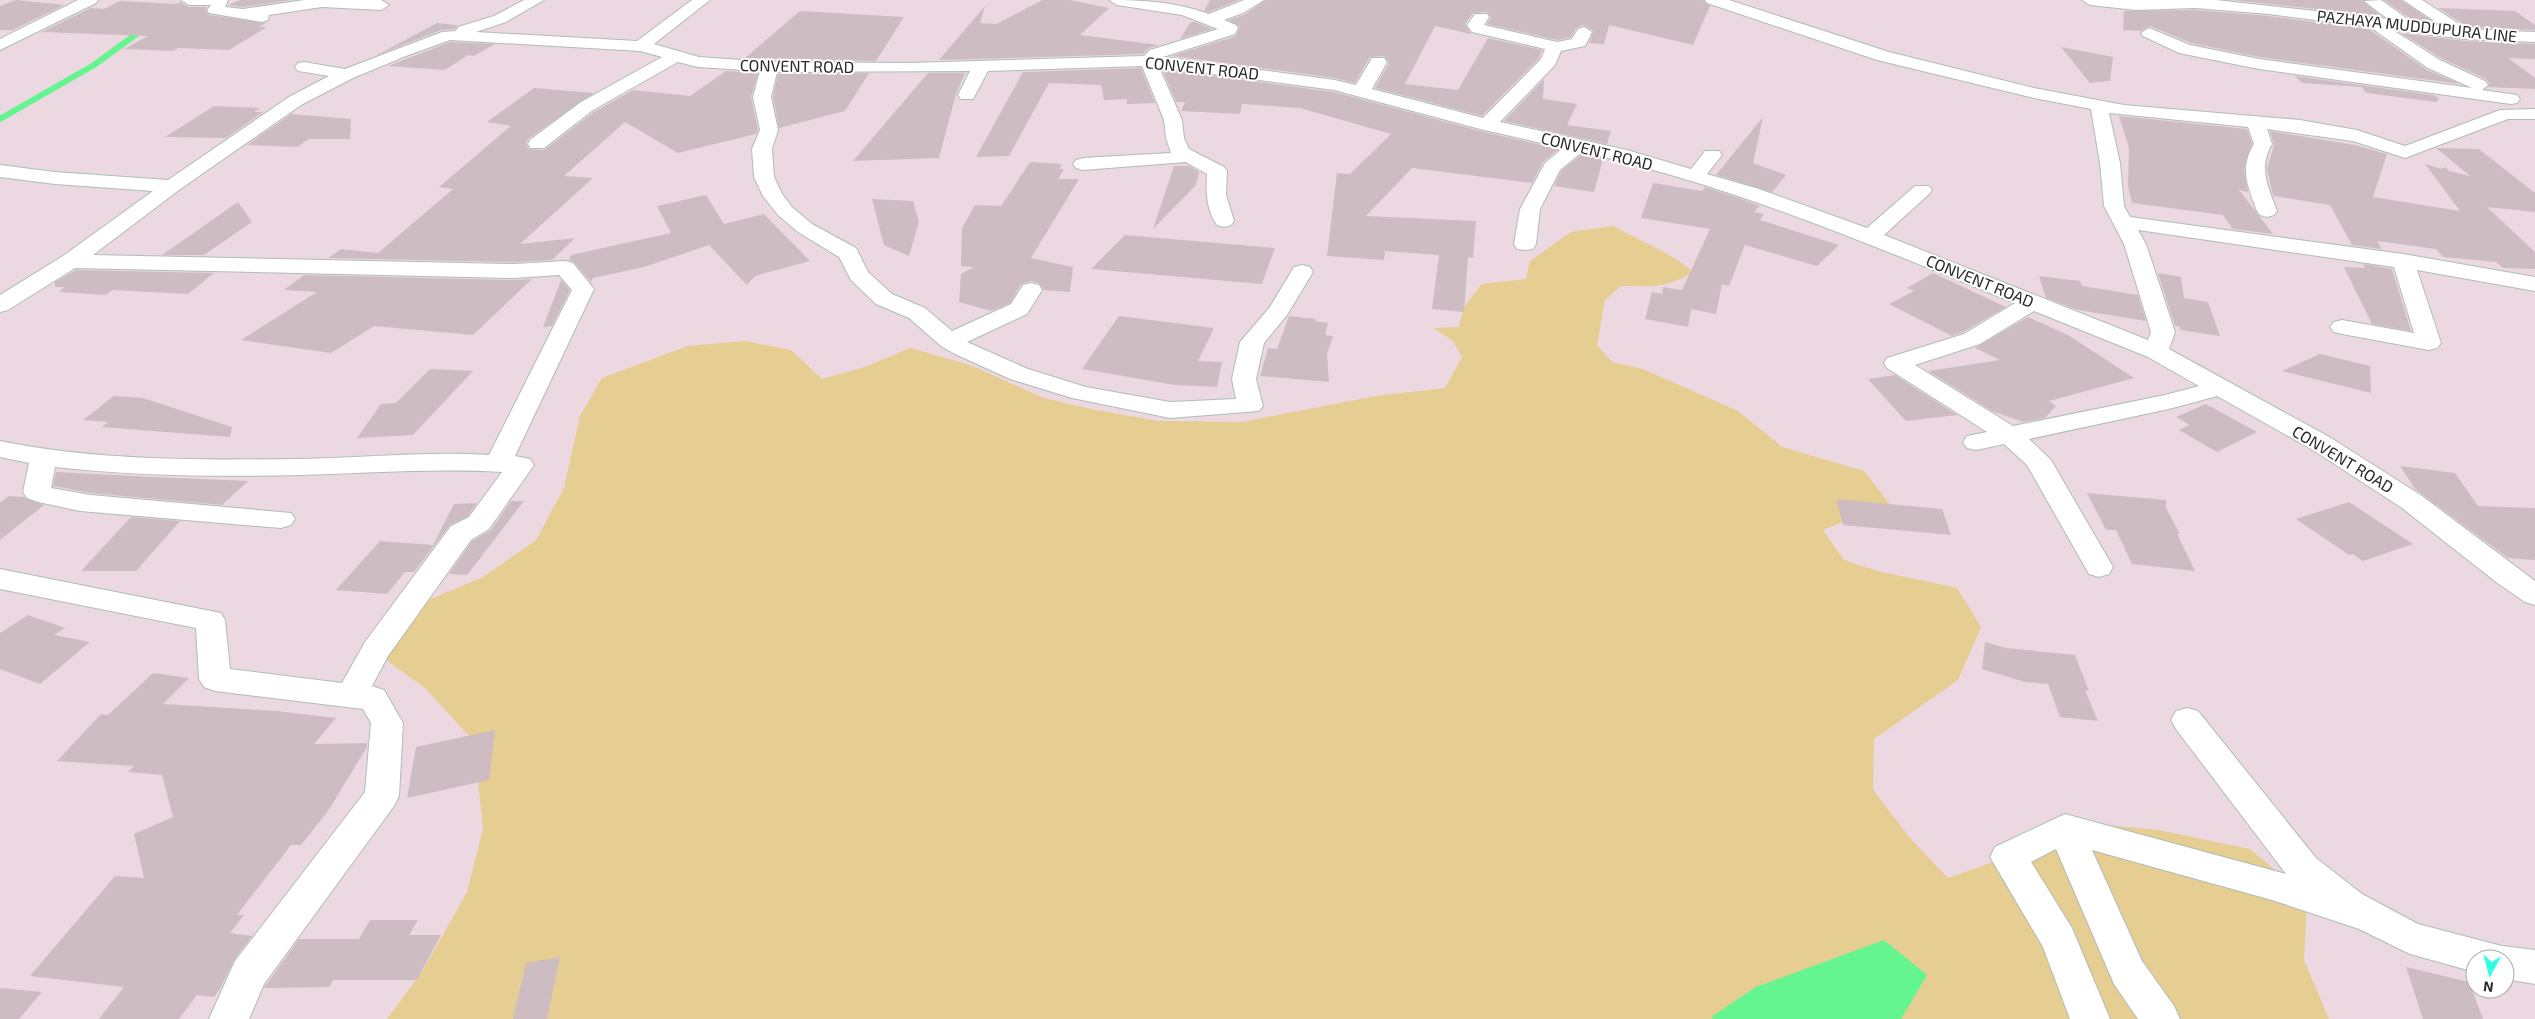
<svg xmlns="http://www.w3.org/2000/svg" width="2535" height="1019" font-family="'Exo 2',sans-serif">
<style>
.green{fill:#e6cd91}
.water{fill:#64f591}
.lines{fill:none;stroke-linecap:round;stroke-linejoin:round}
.stream{stroke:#64f591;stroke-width:6}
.building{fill:#cdbdc3}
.street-casing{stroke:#adbdba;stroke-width:2}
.secondary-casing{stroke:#adbdba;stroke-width:2}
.street{fill:#fff;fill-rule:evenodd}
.secondary{fill:#fff;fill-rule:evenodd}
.labels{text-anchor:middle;stroke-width:4;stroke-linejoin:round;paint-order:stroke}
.far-street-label{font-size:16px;fill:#282828;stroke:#fff}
</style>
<rect width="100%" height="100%" fill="#ecd8e0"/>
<path class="green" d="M1613 226C1639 241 1671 252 1693 272 1666 289 1651 286 1621 286L1605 300 1597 345 1612 362 1643 369 1738 411 1782 447 1864 471 1889 503 1823 530 1844 560 1877 571 1957 588 1981 627 1958 680 1874 739 1873 790 1910 838 1948 878 2008 857 2062 821 2158 830 2250 849 2307 897 2304 960 2329 1019H387L422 972 467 892 483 829 474 741 425 688 378 654 417 605 483 577 536 540 564 488 580 416 602 378 688 346 745 341 791 350 822 379 865 367 910 348 970 365 1044 398 1091 409 1158 421 1242 422 1376 396 1445 388 1462 357 1453 341 1433 328 1459 327 1464 307 1482 284 1526 279 1530 261 1571 232Z"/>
<polygon class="water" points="1884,940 1927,975 1901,1019 1714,1019 1711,1017 1756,987"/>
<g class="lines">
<polyline class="stream" points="0,119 94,65 146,27"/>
</g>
<g class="building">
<polygon points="16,0 64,5 13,30 0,30 0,6"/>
<polygon points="240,0 291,0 243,7 228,5"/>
<polygon points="1042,0 1070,0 1109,8 1080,35 1159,45 1149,48 1143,54 939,60 985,6 980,23 997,24"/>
<polygon points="1210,0 1239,0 1209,12 1204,11"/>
<polygon points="1266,0 1703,0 1710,6 1693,45 1609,25 1604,44 1589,43 1594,31 1583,25 1576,28 1571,37 1557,40 1487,24 1491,18 1487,12 1473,13 1465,24 1471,34 1435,26 1405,84 1458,90 1488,38 1542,50 1539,58 1482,116 1375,88 1389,63 1384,56 1370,57 1355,83 1335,78 1172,56 1236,36 1240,27 1229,20 1244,15"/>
<polygon points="2233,0 2362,0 2381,16"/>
<polygon points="2384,0 2401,0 2435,23 2414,21"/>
<polygon points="120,1 176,4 180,2 189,7 207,7 205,10 209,15 266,23 259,27 267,27 229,50 178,48 173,51 124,49 148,36 42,32 91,8 104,9"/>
<polygon points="2438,8 2515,11 2535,25 2535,30 2468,27"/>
<polygon points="2195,10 2269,16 2369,29 2427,70 2460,84 2259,57 2191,43 2150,26 2141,31 2123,30 2124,11"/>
<polygon points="800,11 904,17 876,61 745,58"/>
<polygon points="1191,22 1195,22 1212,29 1180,39"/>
<polygon points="437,23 457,25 455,29 441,30 375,56"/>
<polygon points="2401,33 2465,41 2535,44 2535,59 2508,58 2535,78 2535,89 2488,87 2490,84 2486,79 2441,58"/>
<polygon points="450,42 495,44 474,56 468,55 445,70 388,66"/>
<polygon points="2061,47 2113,57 2110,81 2090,83"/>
<polygon points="1141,68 1155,103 1127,104 1127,99 1104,100 1101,85 1049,83 1009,156 976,157 1023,72"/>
<polygon points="1162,69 1334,92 1480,131 1559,149 1543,162 1532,183 1412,168 1366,216 1476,221 1473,258 1468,257 1464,312 1432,309 1439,255 1385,251 1384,260 1327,256 1337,173 1350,174 1391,134 1300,108 1242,104 1240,114 1181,111 1185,102 1176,102"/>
<polygon points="726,71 758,73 751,97 758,130 756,134 678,153 625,122 564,176 593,178 520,244 575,238 552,260 514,262 328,258 341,249 378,253 453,189 439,187 511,126 487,122 534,88 594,93 528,139 526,143 528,149 544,150 594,112 633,90 690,96"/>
<polygon points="869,73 845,111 779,128 773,97 778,74"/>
<polygon points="928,73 965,73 956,94 939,158 853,161"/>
<polygon points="2295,76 2433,95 2439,98 2437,102 2366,93 2362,87 2302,83"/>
<polygon points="1544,79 1543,99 1577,104 1567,125 1611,131 1607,144 1504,121"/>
<polygon points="214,106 260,108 254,112 263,112 226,138 165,137"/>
<polygon points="291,114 351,119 350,139 309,139 297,147 247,145"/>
<polygon points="2119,116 2247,129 2252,144 2244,169 2248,192 2239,190 2273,234 2233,229 2223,215 2132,203 2128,186 2129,148"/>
<polygon points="1763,117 1753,163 1786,175 1772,192 1716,175"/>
<polygon points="2270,131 2355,145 2387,154 2373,197 2460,211 2425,164 2442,169 2445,167 2449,171 2470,176 2436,148 2479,149 2535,193 2535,212 2487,207 2535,252 2535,269 2503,268 2496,262 2443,257 2436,249 2377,241 2382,249 2352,245 2330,205 2273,196 2267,169 2274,145"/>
<polygon points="1582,154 1603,159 1594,192 1554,186 1561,171"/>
<polygon points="1030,162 1062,164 1059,169 1064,169 1058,179 1079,179 1031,258 1073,267 1070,292 1044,290 1039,283 1031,281 1021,284 1010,303 991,311 959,302 961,274 974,267 961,266 962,228 975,205 1001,206"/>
<polygon points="1174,166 1190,166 1199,172 1196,185 1153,229"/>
<polygon points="1653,183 1702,191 1705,187 1747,201 1760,206 1754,212 1764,214 1760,220 1839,245 1817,266 1745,245 1729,286 1722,284 1716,314 1691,309 1688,327 1645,319 1652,292 1662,294 1663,287 1682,290 1710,229 1641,218"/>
<polygon points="706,195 724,224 764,214 810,261 755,276 747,285 709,245 644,267 593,278 591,282 574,262 569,260 571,255 671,233 657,206"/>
<polygon points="872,199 913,201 919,222 909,256 884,245"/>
<polygon points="238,202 252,222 204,255 162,255"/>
<polygon points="1125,235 1275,248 1262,284 1091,269"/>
<polygon points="2363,264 2392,269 2411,331 2372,324 2344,267 2365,268"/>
<polygon points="76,270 214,273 188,294 112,290 106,295 59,292 64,287 55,287 55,282"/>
<polygon points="1933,273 2006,307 1963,332 1952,336 1889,304 1914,291 1907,288"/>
<polygon points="2158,273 2181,277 2184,298 2208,302 2220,336 2180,330 2179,326 2175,326"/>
<polygon points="304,275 514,280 532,279 473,335 374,326 331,353 241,340 317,292 284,290"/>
<polygon points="2039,276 2080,281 2082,286 2138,295 2146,321 2078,310 2046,298"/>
<polygon points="561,280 570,290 552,326 543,327"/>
<polygon points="1119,316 1214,328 1198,361 1222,362 1217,387 1175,385 1082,369"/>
<polygon points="1289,316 1316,319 1315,321 1328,323 1325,335 1333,336 1327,354 1329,382 1260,376 1268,348 1277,349"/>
<polygon points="2028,317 2068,335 2134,378 2049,401 2056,406 2045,418 2023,422 1992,411 1928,371 2000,360 1975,348"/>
<polygon points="2320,354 2370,366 2371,393 2282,371"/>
<polygon points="430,369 473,371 413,435 357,438 381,404 396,403"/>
<polygon points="1895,375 1957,415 1906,421 1868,379"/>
<polygon points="114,396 143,398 232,427 230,437 102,427 108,422 83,420"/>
<polygon points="2206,404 2257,432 2217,452 2179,430 2190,425 2176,417"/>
<polygon points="2400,466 2455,473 2478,506 2535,508 2535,560 2508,558 2415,489"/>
<polygon points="56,472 153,477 248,481 222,505 91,493 53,486"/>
<polygon points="2087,493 2166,500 2166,508 2180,534 2177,534 2195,571 2132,564 2116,530 2106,530"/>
<polygon points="9,496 24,497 44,505 0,540 0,503"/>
<polygon points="1836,499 1942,509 1951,535 1843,525"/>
<polygon points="511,501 524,501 467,575 449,574 472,541 491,530"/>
<polygon points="2349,502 2413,544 2363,561 2353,554 2349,555 2296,519"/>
<polygon points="477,503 468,516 450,525 414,572 405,572 387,594 336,590 380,541 433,545 454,504"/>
<polygon points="131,517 180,521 136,571 81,571"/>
<polygon points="28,615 65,628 54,635 90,642 40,684 0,669 0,633"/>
<polygon points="1985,642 2006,648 2075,655 2089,691 2085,690 2098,721 2060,717 2048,684 2025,682 1982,669"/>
<polygon points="153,673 189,678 163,704 277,711 336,718 314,744 367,743 367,747 328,811 301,845 291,845 237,915 244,915 230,933 252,936 234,960 220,989 214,997 197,995 179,1019 99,1019 124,987 30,976 115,876 144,878 134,834 173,817 162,775 128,772 134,766 57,761 101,714 108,715"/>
<polygon points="495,730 489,780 407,798 416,747"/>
<polygon points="370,920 418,920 409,935 441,935 417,980 333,980 329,987 264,988 299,939 359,939"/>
<polygon points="560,957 547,1019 513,1019 526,963"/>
<polygon points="2406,967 2469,982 2483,1019 2423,1019"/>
<polygon points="0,988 42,992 19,1019 0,1019"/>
</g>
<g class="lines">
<defs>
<g id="street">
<polygon points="181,0 228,0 225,7 243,9 304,0 381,0 389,5 381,10 322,7 269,15 268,20 262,22 209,13 207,10 211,5 189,5"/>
<path d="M524 0H544L506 22 476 32 637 41 692 0H710L654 44 699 57 770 62 910 63 1144 56 1150 50 1218 29 1182 15 1117 5 1109 0C1144 0 1176 2 1209 14L1244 0H1264L1243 13 1224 20 1236 25 1238 28 1235 34 1163 57 1335 80 1356 85 1372 58H1384L1387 62 1372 89 1483 118 1541 59 1545 49 1472 32 1467 25 1475 14H1487L1489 17 1484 25 1557 42 1572 39 1578 29 1584 27 1592 32 1585 46 1561 51 1555 65 1500 122 1627 150 1691 169 1705 151H1719L1722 155 1707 174 1759 189 1867 228 1915 186H1929L1932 190 1929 194 1884 235 2148 340 2151 332 2124 244 2104 206 2100 163 2091 109 2034 98 1877 60 1707 3 1705 0H1729L1889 52 2034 88 2124 105 2300 120 2357 130 2405 146 2500 110 2535 109V119H2508L2405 158 2353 141 2267 129 2272 144C2258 168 2268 187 2277 211L2274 215 2267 217 2260 215 2257 211C2248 187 2239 168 2254 144L2248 127 2109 113 2120 163 2124 206 2130 217 2403 254 2535 277V291L2417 270 2441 343 2437 348 2429 350 2342 334 2334 332 2330 327 2334 322 2342 320 2414 333 2394 267 2138 230 2146 244 2175 332 2169 349 2331 438 2422 496 2535 581V605L2525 602 2496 582 2402 508 2313 450 2217 396 2169 409 2029 439 2051 460 2113 567 2109 574 2099 577 2089 574 2027 465 2004 444 1976 450 1967 448 1963 442 1967 436 1987 432 1887 368 1884 363 1887 358 1964 334 2015 303C1873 246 1732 185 1582 152L1560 170 1540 209 1536 244 1533 249 1525 250 1517 249 1514 244 1520 209 1545 163 1563 148 1480 129 1334 90 1159 67 1182 120 1184 138 1189 149 1224 167 1227 171 1226 195 1234 221 1231 225 1224 227 1217 225C1206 210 1206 191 1207 174L1186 162 1083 170 1076 168 1073 164 1076 160 1083 158 1171 153 1166 138 1164 120 1142 66 988 71 973 99H961L958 95 970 71 777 72 771 97 778 130 772 149 774 177 782 194 792 207 812 224 856 248 868 272 892 294 925 308 952 331 1011 304 1023 285 1031 283 1039 285 1042 290 1027 314 967 342 1028 369 1086 387 1170 402 1236 399 1232 379 1240 342 1270 307 1294 267 1302 265 1310 267 1313 272 1287 315 1264 343 1256 379 1263 406 1259 411 1170 418 1072 398 1010 379 955 354 941 346 909 318 876 304 851 280 839 257 798 232 778 215 763 196 754 177 752 149 760 130 753 97 760 71 698 67 678 62 593 110 544 148H530L528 144 530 140 581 102 662 57 640 51 450 40 406 56 353 78 301 105 179 190 93 255 514 264 565 261 573 263 594 289 515 456 530 459 534 465 489 529 471 540 388 656 372 686 384 690 403 723 399 796 394 806 264 984 249 1019H209L235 961 365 792 371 723 363 709 215 691 204 687 199 679 196 628 0 589V569L221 613 225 620 230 669 342 683 365 642 451 526 469 517 502 472C435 468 368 473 301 475 219 477 136 476 55 467L51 488 91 495 291 513 295 519 291 525 281 528 80 511 38 502 27 498 23 492 29 463 0 457V441C98 461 200 460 299 459 363 458 426 451 489 455L572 290 559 275 514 278 75 268 8 310 0 312V295L63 256 153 191 55 184 0 177V165L55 172 168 180 289 97 329 76 298 71 295 67 298 63 304 62 345 69 442 32 456 31 458 27 494 16ZM2034 311 2148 357 2199 386 2165 395 2013 426 1915 365 1980 344Z"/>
<polygon points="2082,0 2216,0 2388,19 2364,1 2381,0 2413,23 2442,26 2403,0 2422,0 2467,29 2535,32 2535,42 2465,39 2393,30 2440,60 2485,81 2488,85 2482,90 2517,95 2520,99 2517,103 2511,104 2259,69 2179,53 2143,36 2141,33 2149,28 2190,45 2259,59 2472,88 2428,68 2370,27 2269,14 2195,8 2136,10 2090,5"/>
<polygon points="2187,708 2198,711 2316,858 2362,894 2418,924 2502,946 2535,950 2535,984 2505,979 2505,959 2475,959 2475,972 2410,954 2359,929 2272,900 2092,850 2142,961 2174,1006 2180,1019 2138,1019 2114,984 2056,849 2031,862 2072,928 2110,1019 2070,1019 2043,947 1990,857 1995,847 2065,814 2286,874 2176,729 2171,720 2176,711"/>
</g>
<polygon id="secondary" points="78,0 98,0 96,3 0,50 0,39"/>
</defs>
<use href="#street" class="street-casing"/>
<use href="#secondary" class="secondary-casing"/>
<use href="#street" class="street"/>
<use href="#secondary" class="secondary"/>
</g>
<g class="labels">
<g class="far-street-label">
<text transform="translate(2417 26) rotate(6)" y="6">PAZHAYA MUDDUPURA LINE</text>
<text transform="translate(797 66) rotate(1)" y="6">CONVENT ROAD</text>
<text transform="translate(1202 68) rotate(6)" y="6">CONVENT ROAD</text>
<text transform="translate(1597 151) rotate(14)" y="6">CONVENT ROAD</text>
<text transform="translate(1980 281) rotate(22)" y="6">CONVENT ROAD</text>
<text transform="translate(2343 459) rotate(31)" y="6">CONVENT ROAD</text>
</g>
</g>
<g transform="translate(2490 974) rotate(187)"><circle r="24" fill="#ffffff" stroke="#a9a9a9"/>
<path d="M0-4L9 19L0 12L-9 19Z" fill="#32ffe2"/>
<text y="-8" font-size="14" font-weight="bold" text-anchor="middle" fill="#282828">N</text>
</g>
</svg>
